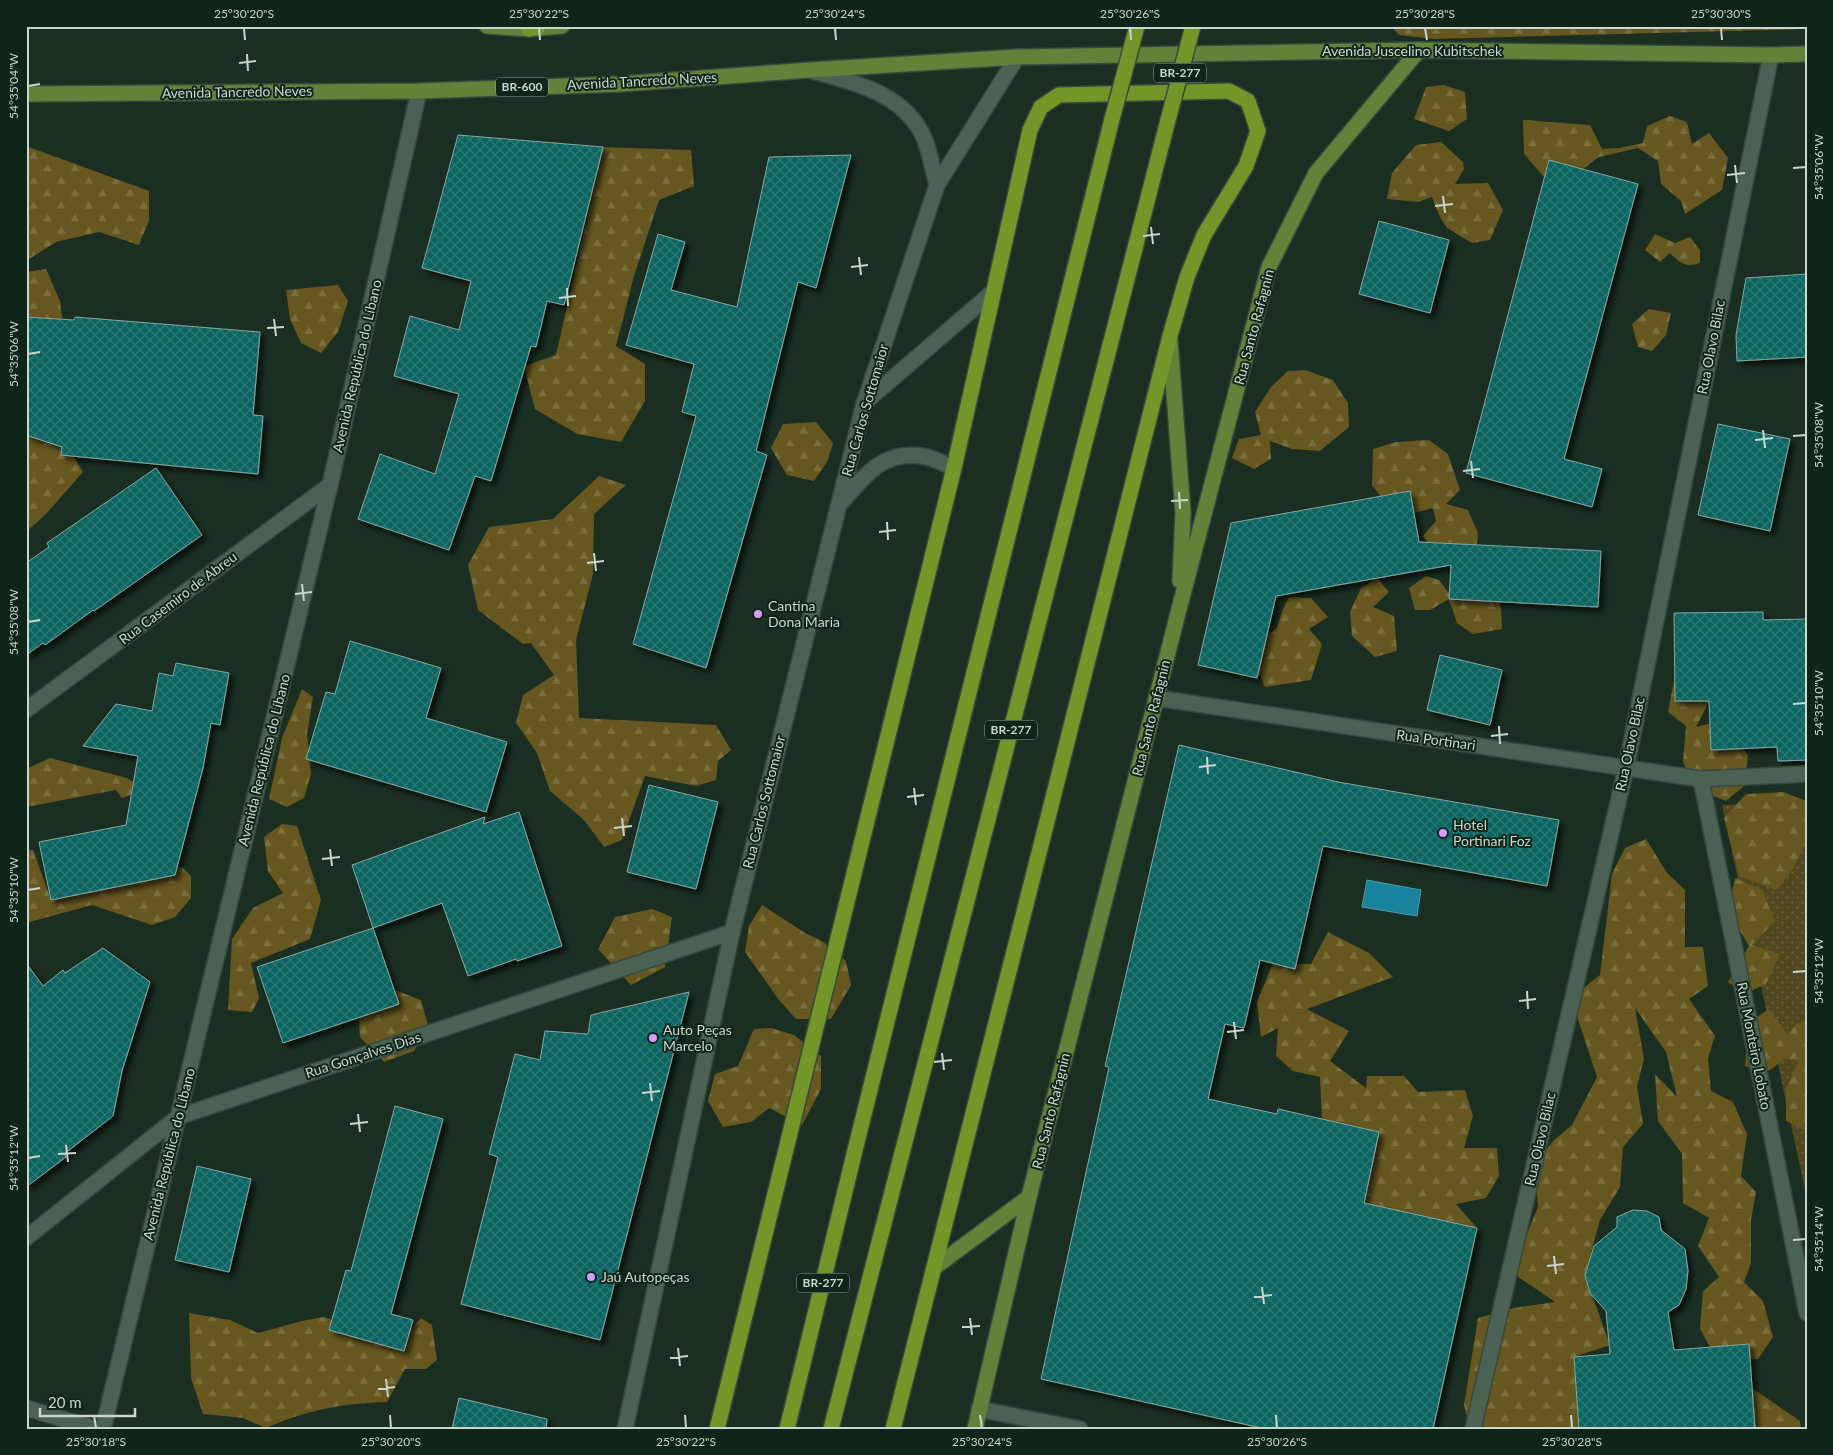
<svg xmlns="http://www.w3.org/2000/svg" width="1833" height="1455" font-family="Lato,sans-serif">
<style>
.grass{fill:url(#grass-dots)}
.forest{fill:url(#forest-firs)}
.water{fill:#19829c;stroke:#4e9bab}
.building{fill:url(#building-cross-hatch);stroke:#87a7a3;filter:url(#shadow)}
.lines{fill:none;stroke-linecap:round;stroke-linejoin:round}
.minor-casing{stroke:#37483e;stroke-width:18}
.major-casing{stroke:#37483e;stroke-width:18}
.highway-casing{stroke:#37483e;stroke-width:18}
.minor{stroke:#4b6153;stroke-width:15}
.major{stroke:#628139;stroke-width:15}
.highway{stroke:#729728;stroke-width:15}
.highway-bridge-casing{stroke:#37483e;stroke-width:18;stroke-linecap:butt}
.highway-bridge{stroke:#729728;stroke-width:15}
.ticks{fill:none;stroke:#cad6ce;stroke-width:2}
.poi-dot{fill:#d79bf9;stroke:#102519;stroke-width:2}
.labels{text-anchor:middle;stroke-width:4;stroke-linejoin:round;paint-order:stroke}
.shield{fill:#102519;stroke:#92a198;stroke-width:1}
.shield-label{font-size:12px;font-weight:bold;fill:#cad6ce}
.street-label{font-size:14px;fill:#cad6ce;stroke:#102519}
.poi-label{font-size:14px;fill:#cad6ce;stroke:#102519;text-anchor:start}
.neatline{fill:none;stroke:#cad6ce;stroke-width:2}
.ticks-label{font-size:12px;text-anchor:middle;fill:#cad6ce}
</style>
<defs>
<pattern id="grass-dots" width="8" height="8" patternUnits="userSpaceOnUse" patternTransform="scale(1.25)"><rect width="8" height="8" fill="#51471e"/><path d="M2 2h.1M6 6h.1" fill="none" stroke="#69613e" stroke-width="1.8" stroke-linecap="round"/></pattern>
<pattern id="forest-firs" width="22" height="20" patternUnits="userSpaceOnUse" patternTransform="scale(1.25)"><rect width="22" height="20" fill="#65571f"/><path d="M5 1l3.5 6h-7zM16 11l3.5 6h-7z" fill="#7a6e3e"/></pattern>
<pattern id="building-cross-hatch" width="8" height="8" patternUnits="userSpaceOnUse" patternTransform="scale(1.25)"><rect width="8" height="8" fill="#08645f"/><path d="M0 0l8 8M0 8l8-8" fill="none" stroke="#2b7975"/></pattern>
<filter id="shadow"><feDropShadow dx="4.5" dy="4.5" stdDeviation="2.5" flood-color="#0009"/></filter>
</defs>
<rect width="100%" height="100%" fill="#1a2e22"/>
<polygon class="grass" points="1807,801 1807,1199 1722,805"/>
<g class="forest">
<polygon points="1391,26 1807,26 1807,29 1434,39 1399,35"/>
<polygon points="1444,85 1465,92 1467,119 1449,131 1414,119 1426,87"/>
<polygon points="1670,116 1687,122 1692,144 1709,133 1728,158 1722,190 1685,214 1681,201 1661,184 1658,161 1638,148 1599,157 1575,175 1544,177 1524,154 1523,120 1590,125 1602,149 1619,148 1643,143 1647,126"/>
<polygon points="1441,142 1463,162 1464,169 1455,184 1488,183 1503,210 1490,240 1472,243 1447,228 1440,217 1432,197 1418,202 1387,199 1392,173 1416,145"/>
<polygon points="26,146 149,191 149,220 139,245 99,232 56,242 26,261"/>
<polygon points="603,147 691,150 694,186 659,200 634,276 616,346 645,364 645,401 621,442 577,434 535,409 524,366 556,355"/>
<path d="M1655 234 1675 243 1690 237 1700 250V263C1686 268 1680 263 1670 253L1660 262 1645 250Z"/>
<polygon points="46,269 60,301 63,325 26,323 26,272"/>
<polygon points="338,285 348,301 338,332 321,353 301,343 290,319 286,290"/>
<polygon points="1649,309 1671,313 1666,335 1652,351 1638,347 1632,324"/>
<polygon points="1305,370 1333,380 1348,403 1349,427 1320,451 1292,449 1270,441 1271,459 1254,469 1232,458 1239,439 1261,435 1255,412 1271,387 1288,371"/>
<polygon points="51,420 83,472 46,514 26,532 26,424"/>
<polygon points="816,422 833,443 827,462 814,481 787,475 771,448 783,424"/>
<polygon points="1429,440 1448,454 1460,490 1446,504 1468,510 1478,533 1476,552 1443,562 1423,536 1436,521 1433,508 1414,513 1387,505 1372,485 1373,449 1396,442"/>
<polygon points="599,476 626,485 594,514 593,574 576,640 579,718 716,725 731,750 718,761 716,780 696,786 645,776 622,840 604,847 584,820 550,791 537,753 516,723 523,695 554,675 531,643 523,644 478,610 468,565 489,527 553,519"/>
<polygon points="1426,576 1439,580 1451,596 1491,589 1501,607 1502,629 1473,634 1457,623 1449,599 1430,610 1415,610 1409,588"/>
<polygon points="1377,578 1389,592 1373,607 1394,616 1397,651 1375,657 1352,636 1350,612 1361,588"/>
<polygon points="1289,597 1311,598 1328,617 1309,629 1322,644 1311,680 1265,687 1255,665 1255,645 1277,628 1283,609"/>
<polygon points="1676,670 1717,681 1709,702 1696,727 1724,720 1748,755 1745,785 1726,801 1692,787 1683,761 1686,726 1668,712"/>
<polygon points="302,689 313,697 307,734 311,774 304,798 287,807 269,799 282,738"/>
<polygon points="50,758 127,778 138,785 137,792 122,798 116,790 26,807 26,769"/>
<polygon points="1783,792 1807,801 1807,841 1793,868 1777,890 1739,876 1724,818 1746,794"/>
<polygon points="282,824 297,826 321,900 310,939 251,963 259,998 252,1012 228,1010 232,939 253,908 283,893 268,871 264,837"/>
<polygon points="1646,839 1667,873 1685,890 1685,947 1703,947 1708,986 1689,999 1715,1036 1708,1058 1711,1091 1733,1102 1747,1134 1741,1176 1756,1192 1751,1220 1751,1263 1744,1282 1763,1301 1773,1337 1758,1359 1736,1360 1710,1347 1700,1329 1703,1291 1719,1277 1698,1246 1709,1218 1683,1203 1682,1154 1658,1121 1655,1074 1677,1097 1666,1052 1635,1008 1644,1059 1637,1086 1643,1124 1623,1147 1620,1187 1600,1220 1585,1275 1610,1345 1574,1357 1579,1429 1470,1429 1464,1405 1478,1318 1514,1308 1555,1302 1511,1272 1538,1207 1535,1163 1554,1140 1572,1125 1597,1077 1571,998 1600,975 1612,874 1625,848"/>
<polygon points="26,850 33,850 51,900 182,867 191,876 191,898 175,917 152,925 92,905 26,923"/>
<polygon points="1735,878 1762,890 1775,921 1752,945 1780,954 1766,984 1745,994 1728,982 1749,946 1728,911"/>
<polygon points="762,905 805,933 822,941 846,961 851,985 831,1019 796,1019 779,1000 745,952 749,926"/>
<polygon points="652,909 672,917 665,967 631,985 598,949 615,917"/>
<polygon points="1328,932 1369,953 1393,977 1307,1009 1349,1031 1330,1061 1366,1088 1367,1076 1404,1076 1418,1092 1465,1090 1473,1116 1464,1148 1497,1148 1499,1176 1486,1198 1456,1204 1477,1228 1270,1183 1339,1176 1372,1164 1379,1132 1322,1119 1320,1077 1293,1071 1276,1056 1278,1028 1261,1037 1257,1002 1273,963 1311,964"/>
<polygon points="381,985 421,1000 428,1025 414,1051 384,1062 360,1037 358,1004"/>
<polygon points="1769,1009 1788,1035 1796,1024 1807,1020 1807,1131 1786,1121 1786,1089 1798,1062 1786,1058 1766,1073 1745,1066 1748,1023"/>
<polygon points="771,1028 794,1035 821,1056 821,1089 802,1125 769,1108 751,1122 723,1127 708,1101 715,1074 738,1066 754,1029"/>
<path d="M189 1313 230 1320 258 1333 302 1321 323 1317 401 1341 421 1318 432 1325 437 1360 426 1369H405L387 1402C343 1403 307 1410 266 1428L243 1418 203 1414 191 1378Z"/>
<polygon points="1752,1388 1800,1421 1801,1429 1727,1429"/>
</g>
<polygon class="water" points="1367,880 1421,890 1417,916 1362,907"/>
<g class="building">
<polygon points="458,135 603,147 564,305 547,301 536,347 531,346 491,481 475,476 449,550 358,519 380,454 435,474 459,394 394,376 410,316 459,330 471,281 422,268"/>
<polygon points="851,155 816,288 798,282 756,451 767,455 706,668 633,644 696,416 682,412 694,364 626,345 658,234 685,242 671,290 737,307 769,157"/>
<polygon points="1549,160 1638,184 1564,459 1602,469 1592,507 1466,473"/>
<polygon points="1379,221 1449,240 1430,313 1359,294"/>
<polygon points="1807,274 1807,357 1737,361 1736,335 1746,278"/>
<polygon points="26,317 74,320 75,317 260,332 253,415 263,416 258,474 61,455 62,447 26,435"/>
<polygon points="1718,424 1790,439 1770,531 1698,515"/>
<polygon points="156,468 202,535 94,611 93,610 45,645 43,643 26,655 26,563 49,547 47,543"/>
<polygon points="1410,491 1419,542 1601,551 1598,607 1449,599 1451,565 1276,596 1257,678 1198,665 1231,523"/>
<polygon points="1763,612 1763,620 1807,619 1807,760 1778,761 1777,747 1711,750 1709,701 1675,701 1674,613"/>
<polygon points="350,641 441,668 426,718 507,742 486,812 306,759 326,692 335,694"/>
<polygon points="1440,655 1502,670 1490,725 1427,710"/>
<polygon points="176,663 229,673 220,725 211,723 203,768 175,875 51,900 39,842 126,825 138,756 83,746 116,704 152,711 159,673 173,676"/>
<polygon points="1179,745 1338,782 1559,820 1547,886 1323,846 1295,969 1260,960 1244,1028 1225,1024 1208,1099 1277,1114 1278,1109 1379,1132 1364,1203 1477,1228 1433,1429 1266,1429 1041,1379 1109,1067 1105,1066"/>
<polygon points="649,785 718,802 696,889 627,872"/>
<polygon points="519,812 562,946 517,961 516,959 468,976 442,903 373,928 352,865 485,817 483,824"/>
<polygon points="373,928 399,1004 283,1043 257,967"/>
<polygon points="103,948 150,982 122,1071 113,1116 64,1154 66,1157 26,1187 26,963 43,986 63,970 65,973"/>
<polygon points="689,992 600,1340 461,1304 498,1157 489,1154 515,1054 540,1060 545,1031 588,1034 591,1015"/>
<polygon points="395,1106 443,1119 391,1314 413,1320 404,1351 329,1330 346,1270 351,1271"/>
<polygon points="197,1166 251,1179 229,1272 175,1260"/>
<polygon points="1633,1210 1647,1211 1659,1217 1661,1230 1685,1249 1688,1271 1686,1289 1679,1305 1668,1312 1674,1350 1749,1344 1755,1429 1579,1429 1574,1357 1610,1354 1606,1311 1590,1293 1585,1275 1594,1246 1617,1227 1617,1217"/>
<polygon points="459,1398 547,1419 546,1429 452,1429"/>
</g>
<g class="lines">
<defs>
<g id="minor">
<path d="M813 71C856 83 906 94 925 140 930 154 933 170 937 185"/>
<polyline points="864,403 994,291"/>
<path d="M839 505C863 478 881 450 922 456 932 457 944 464 954 468"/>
<polyline points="1156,698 1701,779 1807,774"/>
<polyline points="26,710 330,485"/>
<polyline points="1701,779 1807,1313"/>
<polyline points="26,1238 178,1117 732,932"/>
<polyline points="26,1408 96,1429"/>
<polyline points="979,1409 1080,1429"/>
<polyline points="103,1429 330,485 419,91"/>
<polyline points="625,1429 732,932 864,404 937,185 1017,57"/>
<polyline points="1473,1429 1626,768 1771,55"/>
</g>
<g id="major">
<polyline points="487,26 529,29 562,26"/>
<polyline points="26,94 419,91 621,84 810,70 1017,57 1419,50 1771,55 1807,54"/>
<polyline points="1170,340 1183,513 1180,581"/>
<polyline points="935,1267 1029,1197"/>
<polyline points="975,1429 1029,1197 1178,613 1269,267 1316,173 1419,50"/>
</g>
<g id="highway">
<polyline points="529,29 539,26"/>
<polyline points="717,1429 954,468 1030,130 1041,107 1059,95 1229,91 1248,101 1258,131 1246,166 1204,235 1187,277 1170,336 893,1429"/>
<polyline points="787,1429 858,1138 1112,119"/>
<polyline points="831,1429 1168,120"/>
</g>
</defs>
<use href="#minor" class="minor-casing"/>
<use href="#major" class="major-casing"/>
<use href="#highway" class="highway-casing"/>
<use href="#minor" class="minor"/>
<use href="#major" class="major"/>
<use href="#highway" class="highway"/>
<defs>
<g id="highway-bridge">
<polyline points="1112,119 1137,26"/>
<polyline points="1168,120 1193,26"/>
</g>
</defs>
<use href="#highway-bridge" class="highway-bridge-casing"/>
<use href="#highway-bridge" class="highway-bridge"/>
</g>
<path class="ticks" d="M244 28 245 40M539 28 540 40M835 28 836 40M1130 28 1131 40M1425 28 1427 40M1721 28 1722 40M247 54 248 71M239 63 256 61M28 86 40 84M1735 165 1737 183M1793 168 1806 167M1727 175 1745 173M1443 196 1445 213M1435 206 1453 204M1151 227 1153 244M1143 236 1160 234M859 257 861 275M851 267 868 265M567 288 568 306M559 298 576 296M274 319 276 336M267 328 284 327M28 354 40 352M1763 430 1765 448M1793 436 1806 435M1755 440 1773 438M1471 461 1473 478M1463 471 1480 469M1179 492 1180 509M1171 501 1188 500M887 522 888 540M879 532 896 530M594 553 596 571M587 563 604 561M302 584 304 601M295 594 312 592M28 622 40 620M1793 704 1806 703M1499 726 1500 744M1491 736 1508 734M1207 757 1208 774M1199 767 1216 765M914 788 916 805M907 797 924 795M622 818 624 836M614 828 632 826M330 849 332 866M322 859 340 857M28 890 40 888M1793 972 1806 971M1527 991 1528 1009M1519 1001 1536 999M1234 1022 1236 1039M1227 1032 1244 1030M942 1053 944 1070M934 1062 952 1060M650 1083 652 1101M642 1093 660 1091M358 1114 360 1132M350 1124 368 1122M66 1145 68 1162M58 1154 76 1153M28 1158 40 1156M1793 1240 1806 1239M1554 1256 1556 1274M1547 1266 1564 1264M1262 1287 1264 1304M1254 1297 1272 1295M970 1318 972 1335M962 1327 980 1326M678 1348 680 1366M670 1358 688 1356M386 1379 388 1397M378 1389 395 1387M94 1415 96 1428M390 1415 391 1428M685 1415 686 1428M980 1415 982 1428M1276 1415 1277 1428M1571 1415 1572 1428"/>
<g class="poi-dot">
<circle cx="758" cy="614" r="5"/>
<circle cx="1443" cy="833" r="5"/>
<circle cx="653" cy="1038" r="5"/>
<circle cx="591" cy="1277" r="5"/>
</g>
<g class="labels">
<g class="shield">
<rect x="1154" y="63.5" width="52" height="19" rx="4"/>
<rect x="496" y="77.5" width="52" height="19" rx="4"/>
<rect x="985" y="720.5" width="52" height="19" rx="4"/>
<rect x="797" y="1273.5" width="52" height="19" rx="4"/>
</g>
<g class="shield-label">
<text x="1180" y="77">BR-277</text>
<text x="522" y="91">BR-600</text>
<text x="1011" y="734">BR-277</text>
<text x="823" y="1287">BR-277</text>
</g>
<g class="street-label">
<text x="1412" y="56">Avenida Juscelino Kubitschek</text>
<text transform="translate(642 81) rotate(-3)" y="5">Avenida Tancredo Neves</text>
<text transform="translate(237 92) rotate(-1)" y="5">Avenida Tancredo Neves</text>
<text transform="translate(1254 327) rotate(-75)" y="5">Rua Santo Rafagnin</text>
<text transform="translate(1711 347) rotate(-79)" y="5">Rua Olavo Bilac</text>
<text transform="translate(357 366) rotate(-77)" y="5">Avenida República do Líbano</text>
<text transform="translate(865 410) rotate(-74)" y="5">Rua Carlos Sottomaior</text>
<text transform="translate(178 598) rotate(-37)" y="5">Rua Casemiro de Abreu</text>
<text transform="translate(1151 718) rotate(-76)" y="5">Rua Santo Rafagnin</text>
<text transform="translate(1436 740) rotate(8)" y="5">Rua Portinari</text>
<text transform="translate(1630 744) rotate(-78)" y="5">Rua Olavo Bilac</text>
<text transform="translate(264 760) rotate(-76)" y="5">Avenida República do Líbano</text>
<text transform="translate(764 802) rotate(-76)" y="5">Rua Carlos Sottomaior</text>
<text transform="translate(1754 1046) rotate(79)" y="5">Rua Monteiro Lobato</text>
<text transform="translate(363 1055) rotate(-18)" y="5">Rua Gonçalves Dias</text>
<text transform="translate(1051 1111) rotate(-76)" y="5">Rua Santo Rafagnin</text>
<text transform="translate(1540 1139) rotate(-77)" y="5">Rua Olavo Bilac</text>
<text transform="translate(169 1154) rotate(-76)" y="5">Avenida República do Líbano</text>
</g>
<g class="poi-label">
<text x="768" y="611">Cantina<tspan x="768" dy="16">Dona Maria</tspan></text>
<text x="1453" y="830">Hotel<tspan x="1453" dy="16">Portinari Foz</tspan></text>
<text x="663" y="1035">Auto Peças<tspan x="663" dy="16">Marcelo</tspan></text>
<text x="601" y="1282">Jaú Autopeças</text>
</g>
</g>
<rect width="1833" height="1455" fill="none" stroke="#102519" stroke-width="55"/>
<path d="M40 1408v8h95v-8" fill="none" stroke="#cad6ce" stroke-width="2.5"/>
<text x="48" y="1408" font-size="15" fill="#cad6ce" stroke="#102519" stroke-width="4" paint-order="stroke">20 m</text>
<rect x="28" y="28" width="1778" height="1400" class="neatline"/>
<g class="ticks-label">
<text x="244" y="18">25°30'20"S</text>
<text x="539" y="18">25°30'22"S</text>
<text x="835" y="18">25°30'24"S</text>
<text x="1130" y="18">25°30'26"S</text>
<text x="1425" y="18">25°30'28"S</text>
<text x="1721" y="18">25°30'30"S</text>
<text transform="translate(14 86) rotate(-90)" y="4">54°35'04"W</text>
<text transform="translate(1819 167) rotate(-90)" y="4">54°35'06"W</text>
<text transform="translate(14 354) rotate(-90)" y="4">54°35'06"W</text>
<text transform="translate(1819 435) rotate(-90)" y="4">54°35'08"W</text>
<text transform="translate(14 622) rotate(-90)" y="4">54°35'08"W</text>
<text transform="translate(1819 703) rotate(-90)" y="4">54°35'10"W</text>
<text transform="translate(14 890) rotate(-90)" y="4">54°35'10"W</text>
<text transform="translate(1819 971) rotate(-90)" y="4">54°35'12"W</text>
<text transform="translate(14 1158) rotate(-90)" y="4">54°35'12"W</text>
<text transform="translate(1819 1239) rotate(-90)" y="4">54°35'14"W</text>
<text x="96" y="1446">25°30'18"S</text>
<text x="391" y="1446">25°30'20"S</text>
<text x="686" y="1446">25°30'22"S</text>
<text x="982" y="1446">25°30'24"S</text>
<text x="1277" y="1446">25°30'26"S</text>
<text x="1572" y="1446">25°30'28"S</text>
</g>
</svg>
